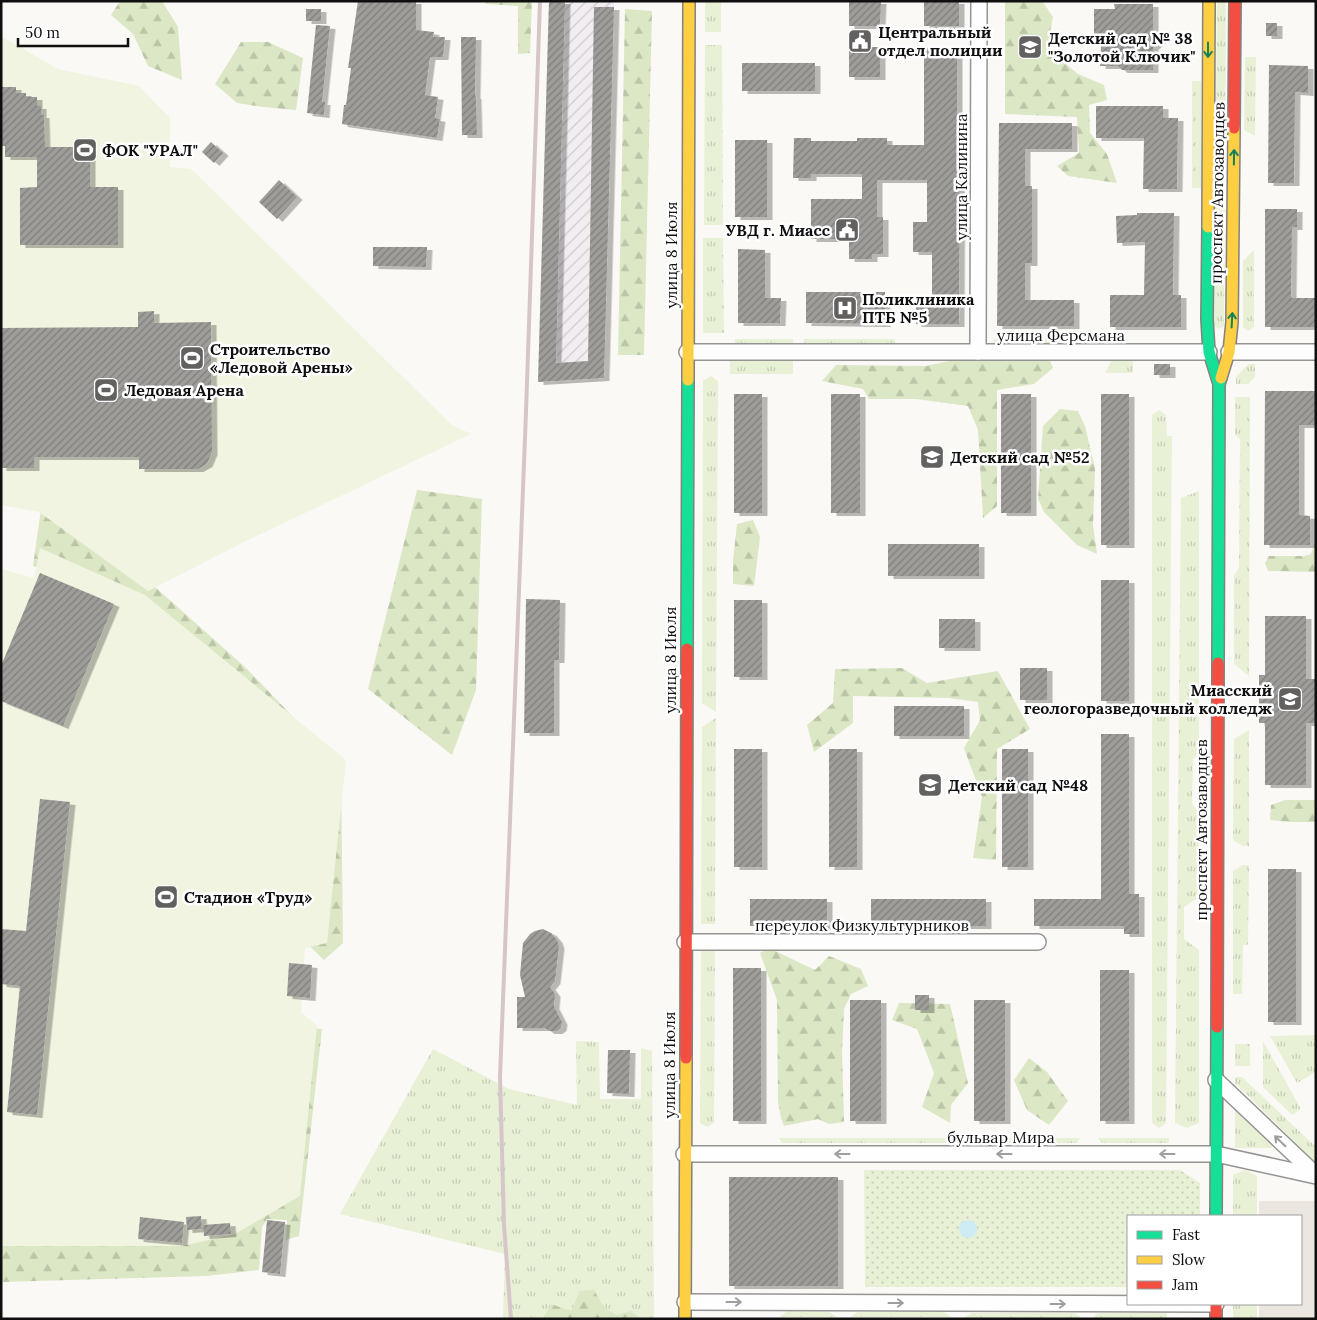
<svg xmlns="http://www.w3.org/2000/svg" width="1317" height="1320" font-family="Lora,serif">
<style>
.industrial{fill:url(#industrial-furrows)}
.grass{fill:url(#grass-tufts)}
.forest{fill:url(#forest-firs)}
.park{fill:url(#park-dots)}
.pitch{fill:#f1f4e0}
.plaza{fill:#ebe7e0}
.water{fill:#cdecf4}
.building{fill:url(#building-hatch);filter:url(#shadow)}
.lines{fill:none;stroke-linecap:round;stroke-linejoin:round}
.street-casing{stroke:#959493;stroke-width:18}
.fast-casing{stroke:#838280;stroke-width:14}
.slow-casing{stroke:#838280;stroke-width:14}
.jam-casing{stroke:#838280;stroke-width:14}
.street{stroke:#fefefe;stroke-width:15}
.fast{stroke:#16e098;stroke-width:11}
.slow{stroke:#ffcf43;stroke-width:11}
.jam{stroke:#f24e42;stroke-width:11}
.rail{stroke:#d7c6c9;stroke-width:4}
.oneway{stroke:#13825a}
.oneway2{stroke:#9e9e9e}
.labels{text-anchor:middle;stroke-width:5;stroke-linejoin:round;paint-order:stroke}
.poi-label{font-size:16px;font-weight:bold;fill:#0f0f0f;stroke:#fff;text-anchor:start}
.street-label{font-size:16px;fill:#0f0f0f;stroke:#fff}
</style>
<defs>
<pattern id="industrial-furrows" width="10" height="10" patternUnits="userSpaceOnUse" patternTransform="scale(1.25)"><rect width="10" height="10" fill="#f2edf1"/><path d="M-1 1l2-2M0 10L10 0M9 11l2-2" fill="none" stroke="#cecacd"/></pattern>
<pattern id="grass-tufts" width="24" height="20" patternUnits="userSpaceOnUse" patternTransform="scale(1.25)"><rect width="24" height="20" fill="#e8f0d6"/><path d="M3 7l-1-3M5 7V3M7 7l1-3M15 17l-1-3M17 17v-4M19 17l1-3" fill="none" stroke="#c6cdb6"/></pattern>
<pattern id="forest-firs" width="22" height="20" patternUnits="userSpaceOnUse" patternTransform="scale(1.25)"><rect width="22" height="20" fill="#dbe7c5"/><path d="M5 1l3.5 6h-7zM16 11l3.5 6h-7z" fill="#bbc5a8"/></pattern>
<pattern id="park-dots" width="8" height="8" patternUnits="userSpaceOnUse" patternTransform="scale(1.25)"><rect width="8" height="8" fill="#e8f0d6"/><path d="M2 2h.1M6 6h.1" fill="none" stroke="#c6cdb6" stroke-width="1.8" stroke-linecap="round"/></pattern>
<pattern id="building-hatch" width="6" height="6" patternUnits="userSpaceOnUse" patternTransform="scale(1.25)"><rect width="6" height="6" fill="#9f9d9a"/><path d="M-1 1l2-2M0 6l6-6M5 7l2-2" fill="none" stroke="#807e7c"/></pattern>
<filter id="shadow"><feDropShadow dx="5.5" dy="3" stdDeviation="0" flood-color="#0004"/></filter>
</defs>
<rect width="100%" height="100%" fill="#fbf9f5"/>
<polygon class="industrial" points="549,1 614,1 604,378 538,382"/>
<g class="grass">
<rect x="705" y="1" width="16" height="31"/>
<polygon points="1217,1 1226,1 1224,326 1219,329 1214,326"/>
<polygon points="705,45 722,45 723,225 704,225"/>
<polygon points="1245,57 1256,57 1255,136 1244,130"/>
<rect x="1192" y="81" width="9" height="107"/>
<polygon points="703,238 723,238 724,333 703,333"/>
<polygon points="1254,250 1254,327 1248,331 1243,327 1243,261"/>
<rect x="735" y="339" width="58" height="5"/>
<rect x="804" y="339" width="91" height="5"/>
<polygon points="994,339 1077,339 1077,343 994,344"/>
<polygon points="1113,358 1133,358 1133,373 1105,373"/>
<rect x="730" y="359" width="63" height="15"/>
<polygon points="1249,364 1255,364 1255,377 1248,384 1236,384 1236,377"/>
<polygon points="711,376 718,381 716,712 702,703 703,381"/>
<polygon points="1235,397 1250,397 1249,676 1234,664 1234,576 1239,567 1240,439 1235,435"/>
<polygon points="1159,410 1166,415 1167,436 1172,436 1166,1123 1159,1128 1152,1123 1152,415"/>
<polygon points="1199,491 1199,753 1193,759 1192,804 1199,813 1199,897 1184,907 1184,939 1199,950 1199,1123 1187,1128 1175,1123 1181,498"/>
<polygon points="716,718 715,924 701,924 702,727"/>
<polygon points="1249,730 1249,846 1243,846 1233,840 1234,739"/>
<polygon points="1243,865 1249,865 1248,945 1243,945 1242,994 1233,994 1233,871"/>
<polygon points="701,951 715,951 714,1123 707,1127 700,1123"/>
<polygon points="1316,1035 1316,1072 1297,1083 1270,1036"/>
<polygon points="576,1041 599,1042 600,1099 641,1099 641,1048 652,1051 654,1319 503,1319 505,1254 340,1214 433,1049 509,1089 577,1105"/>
<polygon points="1263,1041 1301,1109 1292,1115 1263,1087"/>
<rect x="1235" y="1044" width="15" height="22"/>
<polygon points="1235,1077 1242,1077 1316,1147 1316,1163 1235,1083"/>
<polygon points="1235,1109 1272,1143 1272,1148 1235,1148"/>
<polygon points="779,1138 955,1138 952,1143 782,1143"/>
<polygon points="970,1138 1080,1138 1077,1143 973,1143"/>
<polygon points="1098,1138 1169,1138 1169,1143 1102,1143"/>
<polygon points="1245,1170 1257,1176 1257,1216 1233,1216 1233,1175"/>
<rect x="1233" y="1304" width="24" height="15"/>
<polygon points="787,1311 829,1312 837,1317 780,1317"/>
<polygon points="857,1312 944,1312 951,1317 851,1317"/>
<polygon points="971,1313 1074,1313 1078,1315 1081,1318 965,1318"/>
<polygon points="1100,1313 1167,1313 1167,1318 1094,1318 1096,1314"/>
</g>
<g class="forest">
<polygon points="120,1 162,1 178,27 182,80 148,66 133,34 111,15"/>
<polygon points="485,1 532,1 530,53 518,54 518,6 486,4"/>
<polygon points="1005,1 1042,1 1053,17 1047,48 1078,74 1104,85 1107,100 1089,105 1090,133 1107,154 1117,183 1068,176 1057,166 1079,153 1077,117 1005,114"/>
<polygon points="625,9 652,11 644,355 618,355"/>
<polygon points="241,42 268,42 303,58 296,110 263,107 237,103 215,84"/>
<polygon points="1045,348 1053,368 1034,384 997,390 997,506 983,518 978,430 968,406 916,399 869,399 863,389 822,381 836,365 926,366 968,357"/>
<polygon points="1060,409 1078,411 1085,426 1095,469 1093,525 1097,554 1077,545 1044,512 1038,499 1043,426"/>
<polygon points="45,481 135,569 246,668 341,767 343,943 324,960 293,930 112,594 33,566"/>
<polygon points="417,490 482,499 476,690 452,755 368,689"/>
<polygon points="753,520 760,537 754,586 733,584 733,561 737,524"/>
<polygon points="1316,540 1316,572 1268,571 1265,563 1269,556 1304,556 1311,554"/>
<polygon points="902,668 927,683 998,671 1030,729 997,749 996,860 973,858 982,797 964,748 980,720 978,702 948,698 853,696 853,723 814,752 807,725 833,703 835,669"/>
<polygon points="1285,800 1316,800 1316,822 1290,822 1270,820 1271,805"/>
<polygon points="769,948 815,970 829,956 861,969 868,986 851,994 844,1009 842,1052 844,1122 829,1124 818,1119 784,1126 781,1118 778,1101 777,1000 760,953"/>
<polygon points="899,1003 950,1004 968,1083 951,1105 950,1123 922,1107 934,1073 917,1029 892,1020"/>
<polygon points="282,1026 322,1029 299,1236 286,1240 287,1220 267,1219 262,1227 259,1270 207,1276 1,1282 1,1247 10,1189"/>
<polygon points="1029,1058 1047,1072 1068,1101 1049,1125 1027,1110 1014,1080"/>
<polygon points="594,1290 604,1308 617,1315 631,1311 641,1319 543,1319 551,1304 571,1311 580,1291"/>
</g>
<polygon class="park" points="864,1170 1180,1170 1200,1183 1200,1216 1128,1216 1128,1287 865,1287"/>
<g class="pitch">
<polygon points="1,36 58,69 139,86 170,118 170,167 191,169 452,425 471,434 242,543 148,591 39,512 1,505"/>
<polygon points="40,548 145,595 346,760 327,943 305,948 304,964 312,965 310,998 302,997 301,1012 317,1026 300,1196 235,1234 183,1246 1,1246 1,569 34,578"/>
</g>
<polygon class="plaza" points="1259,1201 1316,1201 1316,1319 1259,1319 1259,1304 1301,1304 1301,1216 1259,1216"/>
<circle class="water" cx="968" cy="1229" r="9"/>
<g class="building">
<polygon points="358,1 416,1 416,30 434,32 433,37 445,37 443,57 430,57 425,95 438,97 435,118 440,119 437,138 342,124 344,105 346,105 351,68 348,68"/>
<polygon points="549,1 565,1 556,363 588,361 594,7 614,7 604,378 538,382"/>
<polygon points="849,1 881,1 880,26 849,26"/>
<rect x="924" y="1" width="35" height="25"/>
<polygon points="1114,4 1153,4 1153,29 1163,38 1153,47 1153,70 1122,70 1118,66 1100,66 1101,46 1094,38 1094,9 1115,9"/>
<rect x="306" y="9" width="15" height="12"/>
<rect x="1266" y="23" width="11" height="13"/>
<polygon points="316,25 330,26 322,102 325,102 324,115 307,113"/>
<polygon points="461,37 476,37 475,96 476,96 477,135 462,135"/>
<rect x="849" y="47" width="31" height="30"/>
<polygon points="924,48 957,48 957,149 960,149 959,324 916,324 916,299 932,299 932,252 913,252 913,222 927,222 927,180 877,180 877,217 883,217 883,254 872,254 872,259 849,259 849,239 811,239 811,199 862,199 862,174 811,174 811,178 793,178 794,138 811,138 811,141 857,141 857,138 887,138 887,145 924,145"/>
<rect x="742" y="63" width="73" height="28"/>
<polygon points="1269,65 1308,66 1308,93 1295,92 1294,183 1268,183"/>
<polygon points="1,87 16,87 16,93 26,93 26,97 37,97 37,106 41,106 41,115 44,115 45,147 90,147 90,187 118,187 118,245 20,245 20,188 37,187 37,157 5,157 5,146 1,146"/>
<polygon points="1096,106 1163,106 1163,118 1178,118 1177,189 1143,189 1144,138 1096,138"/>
<polygon points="999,123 1072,123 1072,149 1025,149 1025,186 1032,186 1032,263 1025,263 1025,300 1074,300 1074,326 997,326"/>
<rect x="735" y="140" width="32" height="77"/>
<polygon points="211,142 223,153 214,163 202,152"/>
<polygon points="279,180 297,197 277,219 259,202"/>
<polygon points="1265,209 1297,209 1297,227 1292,227 1291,298 1316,298 1316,327 1265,327"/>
<polygon points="1137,213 1174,213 1173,295 1181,295 1181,327 1110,327 1110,295 1144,295 1145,242 1117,243 1116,216 1137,215"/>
<polygon points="373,247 427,247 426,267 373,266"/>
<polygon points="738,249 765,250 765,298 781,298 780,323 738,323"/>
<polygon points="806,292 885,292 885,324 806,323"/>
<polygon points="154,311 154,323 211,322 212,452 207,464 198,469 139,469 139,457 34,457 34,468 1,468 1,328 138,327 138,312"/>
<rect x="1154" y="364" width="16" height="11"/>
<polygon points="1265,391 1316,391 1316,425 1299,425 1299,515 1310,516 1310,545 1264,545"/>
<rect x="734" y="394" width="28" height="119"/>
<rect x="831" y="394" width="29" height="119"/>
<rect x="1001" y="394" width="30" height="119"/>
<rect x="1101" y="394" width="28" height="151"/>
<rect x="888" y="544" width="91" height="32"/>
<polygon points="40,573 114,604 63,726 1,701 1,666"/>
<rect x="1101" y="580" width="28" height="121"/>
<polygon points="526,599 560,600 559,660 554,660 554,733 524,733"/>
<rect x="734" y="600" width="28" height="77"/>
<polygon points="1265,616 1306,616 1306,679 1316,679 1316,723 1306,723 1306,785 1265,785 1265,723 1259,723 1259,675 1265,675"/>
<rect x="939" y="619" width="36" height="29"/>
<rect x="1020" y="668" width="27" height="32"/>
<rect x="894" y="706" width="70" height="30"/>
<polygon points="1101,734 1129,734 1129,894 1139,894 1139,934 1124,934 1124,926 1034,926 1034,899 1101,899"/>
<rect x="734" y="749" width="28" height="118"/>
<rect x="829" y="749" width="28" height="118"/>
<rect x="1002" y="749" width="26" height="118"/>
<polygon points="40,799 70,802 37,1115 7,1112 20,986 1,984 1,929 26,931"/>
<rect x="1268" y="869" width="28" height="153"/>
<rect x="750" y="899" width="77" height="27"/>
<rect x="871" y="899" width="115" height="27"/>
<polygon points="543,929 551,933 557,940 559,946 555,981 550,987 555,994 554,1006 562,1022 561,1028 557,1031 549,1031 545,1028 517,1028 517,997 525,997 520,975 523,943 530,934 535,931"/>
<polygon points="289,963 312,965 310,998 287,996"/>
<rect x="733" y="968" width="28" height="153"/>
<rect x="1100" y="970" width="29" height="151"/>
<rect x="915" y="995" width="14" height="15"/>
<rect x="850" y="1000" width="31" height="121"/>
<rect x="974" y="1000" width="31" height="121"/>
<polygon points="608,1050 630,1050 629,1094 607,1093"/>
<rect x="729" y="1177" width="109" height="109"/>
<polygon points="201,1216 202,1229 187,1230 186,1217"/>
<polygon points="140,1217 184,1222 182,1243 138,1239"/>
<polygon points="267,1220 285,1222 280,1274 262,1272"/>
<polygon points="230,1223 231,1234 204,1236 203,1225"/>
</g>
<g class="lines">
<defs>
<g id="street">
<polyline points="687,352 1209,352"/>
<polyline points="978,352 979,1"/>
<polyline points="1229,352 1316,352"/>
<polyline points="685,942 1038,942"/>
<polyline points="1216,1080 1316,1175"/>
<polyline points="684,1154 1216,1154 1316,1176"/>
<polyline points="685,1302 1216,1304"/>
</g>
<g id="fast">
<polyline points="1208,227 1207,319 1209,352 1219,384"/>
<polyline points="687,649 688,380"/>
<polyline points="1218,663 1219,384 1221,378"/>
<polyline points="1216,1216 1217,1027"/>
</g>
<g id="slow">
<polyline points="1208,227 1209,1"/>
<polyline points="1221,378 1229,352 1232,322 1234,128"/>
<polyline points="688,380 689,1"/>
<polyline points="685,1319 686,1058"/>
</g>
<g id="jam">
<polyline points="1234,128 1235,1"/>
<polyline points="1217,1027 1218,663"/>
<polyline points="686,1058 687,649"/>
<polyline points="1216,1304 1216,1319"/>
</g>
</defs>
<use href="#street" class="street-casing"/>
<use href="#fast" class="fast-casing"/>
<use href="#slow" class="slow-casing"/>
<use href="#jam" class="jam-casing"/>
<use href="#street" class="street"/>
<use href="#fast" class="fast"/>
<use href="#slow" class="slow"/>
<use href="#jam" class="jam"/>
<polyline class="rail" points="511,1319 504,1225 500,1077 526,412 540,1"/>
</g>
<defs><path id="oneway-shaft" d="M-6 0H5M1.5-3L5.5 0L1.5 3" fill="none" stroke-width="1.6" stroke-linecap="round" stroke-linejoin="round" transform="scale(1.25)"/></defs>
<g class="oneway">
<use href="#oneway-shaft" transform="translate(1208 50) rotate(90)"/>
<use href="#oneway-shaft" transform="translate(1234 157) rotate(-89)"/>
<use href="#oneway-shaft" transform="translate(1232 320) rotate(-87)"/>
</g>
<g class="oneway2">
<use href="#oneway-shaft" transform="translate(1280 1141) rotate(-136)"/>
<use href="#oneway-shaft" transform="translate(842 1154) rotate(180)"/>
<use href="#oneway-shaft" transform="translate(1004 1154) rotate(180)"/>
<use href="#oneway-shaft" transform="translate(1167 1154) rotate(180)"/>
<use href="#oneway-shaft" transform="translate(734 1302)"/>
<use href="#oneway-shaft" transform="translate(896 1303)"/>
<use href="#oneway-shaft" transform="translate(1058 1304)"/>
</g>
<defs>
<symbol id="civic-square" viewBox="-11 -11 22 22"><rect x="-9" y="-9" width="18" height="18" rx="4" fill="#626160" stroke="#fff"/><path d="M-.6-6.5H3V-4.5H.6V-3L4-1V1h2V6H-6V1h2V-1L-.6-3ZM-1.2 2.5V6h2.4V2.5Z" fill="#fff"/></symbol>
<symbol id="school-square" viewBox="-11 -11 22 22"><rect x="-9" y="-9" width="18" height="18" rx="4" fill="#626160" stroke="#fff"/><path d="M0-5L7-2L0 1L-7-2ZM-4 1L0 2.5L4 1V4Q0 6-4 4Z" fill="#fff"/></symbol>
<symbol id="stadium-square" viewBox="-11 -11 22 22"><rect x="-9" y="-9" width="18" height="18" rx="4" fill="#626160" stroke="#fff"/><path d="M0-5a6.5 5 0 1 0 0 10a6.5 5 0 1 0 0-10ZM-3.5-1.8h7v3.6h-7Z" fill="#fff"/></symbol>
<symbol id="hospital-square" viewBox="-11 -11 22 22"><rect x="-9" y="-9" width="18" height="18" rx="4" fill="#626160" stroke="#fff"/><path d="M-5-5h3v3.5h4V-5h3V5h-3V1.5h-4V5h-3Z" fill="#fff"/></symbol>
<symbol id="university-square" viewBox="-11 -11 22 22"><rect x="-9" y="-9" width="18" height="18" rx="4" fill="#626160" stroke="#fff"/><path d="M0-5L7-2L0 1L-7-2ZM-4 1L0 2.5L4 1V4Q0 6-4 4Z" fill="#fff"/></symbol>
</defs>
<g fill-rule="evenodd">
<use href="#civic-square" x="846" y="27" width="28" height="28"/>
<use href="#school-square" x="1016" y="33" width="28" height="28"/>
<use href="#stadium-square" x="71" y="136" width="28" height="28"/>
<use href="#civic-square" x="833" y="216" width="28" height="28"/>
<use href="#hospital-square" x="831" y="294" width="28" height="28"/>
<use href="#stadium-square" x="178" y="344" width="28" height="28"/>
<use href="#stadium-square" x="92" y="376" width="28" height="28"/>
<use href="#school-square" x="918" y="443" width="28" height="28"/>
<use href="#university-square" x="1276" y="685" width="28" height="28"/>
<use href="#school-square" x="916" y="771" width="28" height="28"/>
<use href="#stadium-square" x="152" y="883" width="28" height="28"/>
</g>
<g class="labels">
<g class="poi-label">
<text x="878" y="38">Центральный<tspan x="878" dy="18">отдел полиции</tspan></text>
<text x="1048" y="44">Детский сад № 38<tspan x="1048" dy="18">"Золотой Ключик"</tspan></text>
<text x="102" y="156">ФОК "УРАЛ"</text>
<text x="830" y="236" text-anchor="end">УВД г. Миасс</text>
<text x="862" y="305">Поликлиника<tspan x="862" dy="18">ПТБ №5</tspan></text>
<text x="210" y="355">Строительство<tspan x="210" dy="18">«Ледовой Арены»</tspan></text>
<text x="124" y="396">Ледовая Арена</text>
<text x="950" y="463">Детский сад №52</text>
<text x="1272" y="696" text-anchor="end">Миасский<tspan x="1272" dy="18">геологоразведочный колледж</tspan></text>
<text x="948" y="791">Детский сад №48</text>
<text x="184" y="903">Стадион «Труд»</text>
</g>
<g class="street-label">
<text transform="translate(961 177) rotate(-90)" y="6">улица Калинина</text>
<text transform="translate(1217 193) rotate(-89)" y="6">проспект Автозаводцев</text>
<text transform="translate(671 255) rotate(-90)" y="6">улица 8 Июля</text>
<text x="1061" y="341">улица Ферсмана</text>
<text transform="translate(670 660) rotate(-90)" y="6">улица 8 Июля</text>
<text transform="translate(1201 830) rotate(-90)" y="6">проспект Автозаводцев</text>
<text x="862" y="931">переулок Физкультурников</text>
<text transform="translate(669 1065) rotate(-90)" y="6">улица 8 Июля</text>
<text x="1001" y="1143">бульвар Мира</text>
</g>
</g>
<rect width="1317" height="1320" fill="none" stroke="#0f0f0f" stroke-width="5"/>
<rect x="1127" y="1215" width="175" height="90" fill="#ffffff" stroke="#9f9f9f"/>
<rect x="1137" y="1231" width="25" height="8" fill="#16e098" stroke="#9f9f9f"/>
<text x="1172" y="1240" font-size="15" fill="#0f0f0f">Fast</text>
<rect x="1137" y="1256" width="25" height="8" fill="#ffcf43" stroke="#9f9f9f"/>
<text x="1172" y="1265" font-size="15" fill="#0f0f0f">Slow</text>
<rect x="1137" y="1281" width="25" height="8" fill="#f24e42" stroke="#9f9f9f"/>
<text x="1172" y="1290" font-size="15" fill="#0f0f0f">Jam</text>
<path d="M18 38v8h110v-8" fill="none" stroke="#0f0f0f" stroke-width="2.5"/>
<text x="25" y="38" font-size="15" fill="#0f0f0f" stroke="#ffffff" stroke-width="4" paint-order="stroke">50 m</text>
</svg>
